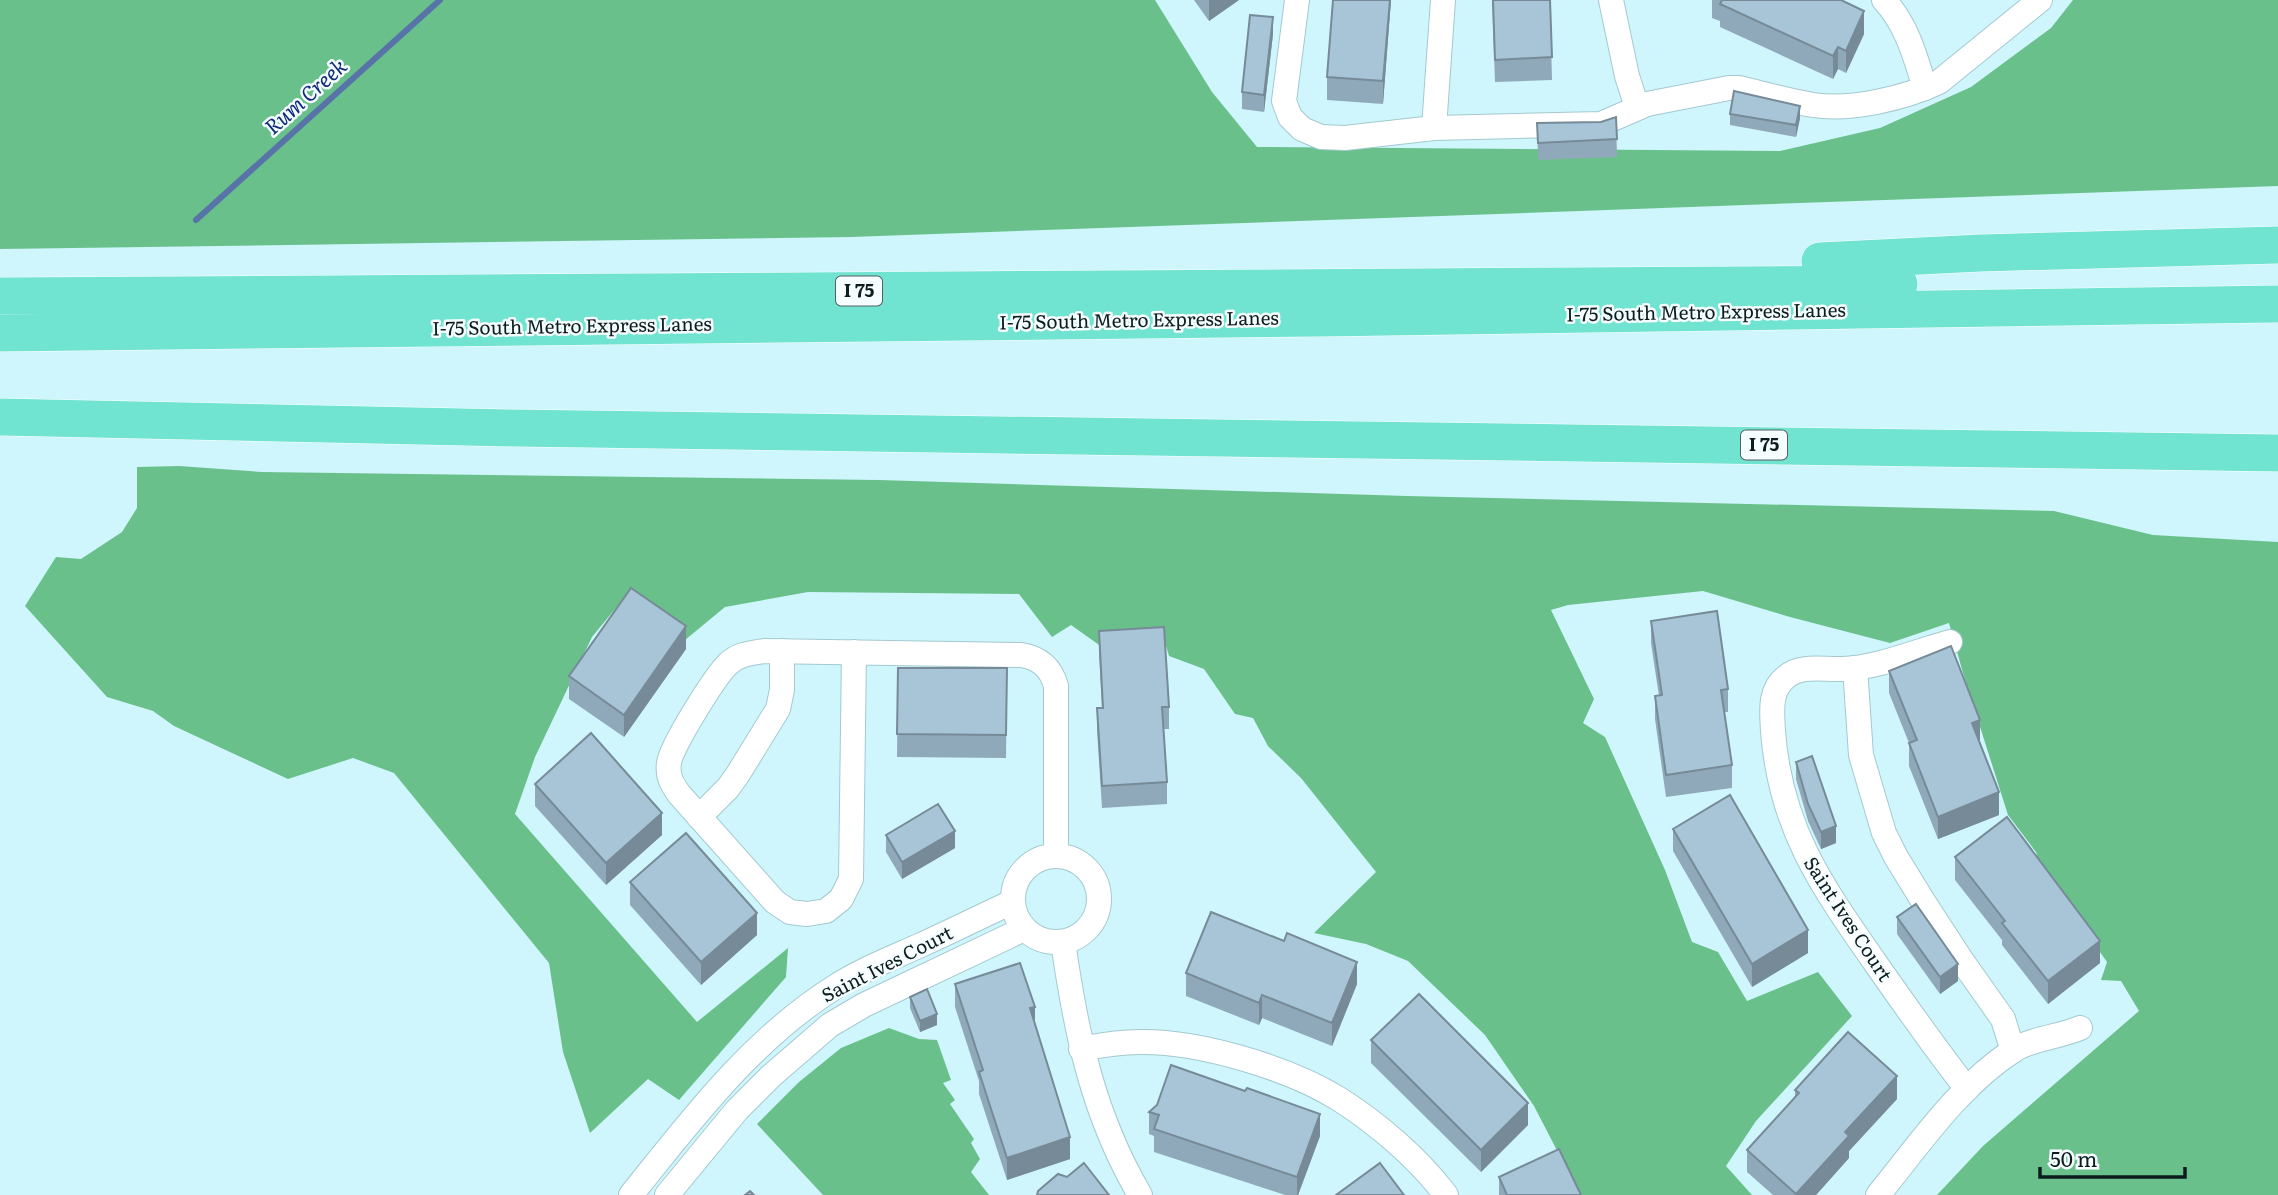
<svg xmlns="http://www.w3.org/2000/svg" width="2278" height="1195" font-family="Literata,serif">
<style>
.forest{fill:#6ac08a}
.lines{fill:none;stroke-linecap:round;stroke-linejoin:round}
.stream{stroke:#5773a8;stroke-width:6}
.minor-casing{stroke:#a4c9d0;stroke-width:26}
.highway-casing{stroke:#fff;stroke-width:38}
.minor{stroke:#fff;stroke-width:24}
.highway{stroke:#71e3d1;stroke-width:37}
.wall{fill:#90a9ba}
.shaded-wall{fill:#768a97}
.building{fill:#a8c5d8;stroke:#768a97;stroke-width:2}
.labels{text-anchor:middle;stroke-width:5;stroke-linejoin:round;paint-order:stroke}
.shield{fill:#f5fdfe;stroke:#536061;stroke-width:2}
.shield-label{font-size:18px;font-weight:bold;fill:#0d1c1e}
.street-label{font-size:19px;fill:#0d1c1e;stroke:#f5fdfe}
.water-label{font-size:21px;font-style:italic;fill:#0e297d;stroke:#f5fdfe}
</style>
<rect width="100%" height="100%" fill="#cff6fd"/>
<g class="forest">
<polygon points="0,0 1155,0 1212,92 1257,147 1780,151 1880,128 1971,87 2051,28 2073,0 2278,0 2278,186 851,237 0,249"/>
<polygon points="179,466 262,472 879,480 1407,496 2054,511 2153,535 2278,542 2278,1195 1937,1195 1983,1146 2139,1011 2121,981 2101,980 2107,962 2065,902 2044,879 2036,852 2008,815 1963,673 1949,623 1890,643 1790,617 1703,591 1568,605 1551,610 1594,699 1583,723 1605,737 1665,870 1692,942 1718,952 1747,1001 1818,972 1852,1016 1756,1121 1726,1166 1752,1195 1580,1195 1534,1106 1485,1035 1408,961 1366,944 1314,933 1376,872 1301,778 1268,746 1253,718 1235,714 1204,669 1169,656 1165,642 1102,647 1071,625 1052,637 1019,594 808,592 725,607 685,640 629,592 592,637 535,757 515,814 697,1022 788,948 786,977 679,1100 648,1079 590,1133 563,1052 549,963 394,773 353,758 288,779 174,726 153,711 107,697 25,606 56,557 81,559 122,532 137,508 137,467"/>
<polygon points="889,1028 919,1039 937,1040 951,1080 943,1083 955,1100 950,1104 974,1139 971,1143 980,1159 971,1172 989,1195 823,1195 757,1124 799,1082 841,1048"/>
</g>
<g class="lines">
<polyline class="stream" points="196,220 440,0"/>
<defs>
<g id="minor">
<path d="M1297 0 1284 101 1290 117 1302 129 1321 137 1345 138 1434 128 1601 124 1647 104 1729 88H1739C1764 94 1788 101 1813 105 1851 111 1905 98 1939 82L2040 0"/>
<polyline points="1611,0 1627,76 1637,107"/>
<path d="M1884 0C1907 25 1915 56 1925 88"/>
<polyline points="1434,128 1443,0"/>
<path d="M1950 642C1916 651 1878 668 1842 669 1824 670 1801 664 1786 677 1769 690 1772 712 1773 731 1780 827 1821 885 1874 961 1904 1004 1935 1048 1967 1089"/>
<path d="M854 652 851 879 841 899 826 911 807 914 790 912 775 902 679 794C672 784 667 776 669 763 670 748 716 675 728 664 738 654 751 653 764 651L1021 655C1040 658 1051 668 1056 686V856"/>
<polyline points="1855,668 1861,755 1884,833 1896,857 1923,901 1962,961 2003,1019 2013,1051"/>
<polyline points="699,817 728,788 738,774 778,709 782,690 782,651"/>
<circle cx="1056" cy="899" r="43"/>
<path d="M1063 942C1076 1033 1093 1115 1140 1195"/>
<path d="M1081 1049C1101 1045 1120 1042 1140 1042 1199 1041 1289 1068 1339 1099 1378 1124 1418 1158 1446 1195"/>
<path d="M631 1195C692 1119 751 1040 835 987 861 970 892 958 921 945 952 931 982 916 1012 902"/>
<polyline points="667,1195 737,1110 771,1076 830,1025 864,1005 1024,929"/>
<path d="M1878 1195C1919 1145 1958 1086 2014 1050 2033 1038 2059 1037 2080 1028"/>
</g>
<g id="highway">
<polyline points="1820,261 1981,253 2278,245"/>
<polyline points="0,296 1899,284"/>
<polyline points="0,333 1324,318 2278,304"/>
<polyline points="0,417 513,428 2278,453"/>
</g>
</defs>
<use href="#minor" class="minor-casing"/>
<use href="#highway" class="highway-casing"/>
<use href="#minor" class="minor"/>
<use href="#highway" class="highway"/>
</g>
<g class="wall">
<polygon points="1194,0 1239,0 1209,21"/>
<polygon points="1333,0 1391,0 1383,104 1327,100 1327,77"/>
<polygon points="1492,0 1550,0 1552,80 1495,82"/>
<polygon points="1712,0 1841,0 1864,34 1846,73 1838,69 1833,79 1720,27 1720,21 1712,18"/>
<polygon points="1273,34 1264,112 1242,109 1242,92"/>
<polygon points="1730,114 1800,118 1796,137 1730,125"/>
<polygon points="1616,117 1617,157 1538,160 1537,123 1601,122"/>
<polygon points="1651,621 1728,689 1728,712 1724,712 1732,765 1732,788 1666,797 1655,719 1655,696 1659,696 1651,643"/>
<polygon points="1099,631 1169,707 1169,729 1164,729 1167,782 1167,804 1102,808 1097,730 1097,708 1102,708 1099,654"/>
<polygon points="686,649 624,737 569,699 569,676"/>
<polygon points="898,668 1007,668 1006,758 897,757"/>
<polygon points="1889,671 1980,742 1999,815 1938,839 1909,766 1909,743 1889,693"/>
<polygon points="1796,762 1836,843 1821,849 1808,821 1796,779"/>
<polygon points="535,784 662,835 606,885 535,806"/>
<polygon points="1673,829 1808,953 1752,987 1673,851"/>
<polygon points="886,835 955,848 902,879 886,852"/>
<polygon points="1955,857 2100,963 2048,1004 2002,945 2002,940 1955,880"/>
<polygon points="630,882 757,935 701,985 630,905"/>
<polygon points="1897,917 1958,981 1940,994 1897,934"/>
<polygon points="1186,973 1357,984 1332,1046 1262,1018 1259,1025 1186,996"/>
<polygon points="955,984 1035,1024 1070,1159 1007,1180 979,1094 979,1081 955,1007"/>
<polygon points="910,997 937,1025 920,1032 910,1008"/>
<polygon points="1371,1040 1528,1125 1481,1172 1371,1063"/>
<polygon points="1795,1090 1897,1099 1849,1151 1849,1158 1816,1195 1773,1195 1747,1172 1747,1150 1795,1097"/>
<polygon points="1149,1112 1320,1136 1298,1195 1285,1195 1154,1152 1154,1136 1149,1134"/>
<polygon points="1499,1177 1581,1195 1499,1195"/>
</g>
<g class="shaded-wall">
<polygon points="1209,0 1239,0 1209,21"/>
<polygon points="1390,0 1391,0 1383,104 1383,81"/>
<polygon points="1864,11 1864,34 1846,73 1846,51"/>
<polygon points="1273,17 1273,34 1264,112 1264,95"/>
<polygon points="1838,47 1838,69 1833,79 1833,56"/>
<polygon points="1800,106 1800,118 1796,137 1796,125"/>
<polygon points="686,626 686,649 624,737 624,715"/>
<polygon points="1980,720 1980,742 1972,723"/>
<polygon points="1999,792 1999,815 1938,839 1938,817"/>
<polygon points="662,813 662,835 606,885 606,863"/>
<polygon points="1836,826 1836,843 1821,849 1821,832"/>
<polygon points="955,831 955,848 902,879 902,862"/>
<polygon points="757,913 757,935 701,985 701,962"/>
<polygon points="1808,930 1808,953 1752,987 1752,964"/>
<polygon points="2100,941 2100,963 2048,1004 2048,981"/>
<polygon points="1357,962 1357,984 1332,1046 1332,1023"/>
<polygon points="1958,964 1958,981 1940,994 1940,977"/>
<polygon points="1262,995 1262,1018 1259,1025 1259,1003"/>
<polygon points="1035,1007 1035,1029 1030,1008"/>
<polygon points="937,1014 937,1025 920,1032 920,1021"/>
<polygon points="1897,1076 1897,1099 1849,1151 1849,1158 1816,1195 1796,1195 1845,1132"/>
<polygon points="1528,1103 1528,1125 1481,1172 1481,1150"/>
<polygon points="1320,1114 1320,1136 1298,1195 1297,1195 1297,1177"/>
<polygon points="1070,1137 1070,1159 1007,1180 1007,1158"/>
</g>
<g class="building">
<polygon points="1333,0 1390,0 1383,81 1327,77"/>
<polygon points="1493,0 1550,0 1552,57 1495,60"/>
<polygon points="1722,0 1841,0 1864,11 1846,51 1838,47 1833,56 1720,4"/>
<polygon points="1250,15 1273,17 1264,95 1242,92"/>
<polygon points="1734,91 1800,106 1796,125 1730,114"/>
<polygon points="1616,117 1617,139 1538,143 1537,123 1601,122"/>
<polygon points="631,588 686,626 624,715 569,676"/>
<polygon points="1717,611 1728,689 1721,690 1732,765 1666,775 1655,696 1662,695 1651,621"/>
<polygon points="1164,627 1169,707 1162,707 1167,782 1102,786 1097,708 1103,708 1099,631"/>
<polygon points="1951,646 1980,720 1972,723 1999,792 1938,817 1909,743 1917,740 1889,671"/>
<polygon points="898,668 1007,668 1006,735 897,734"/>
<polygon points="591,733 662,813 606,863 535,784"/>
<polygon points="1812,756 1836,826 1821,832 1808,804 1796,762"/>
<polygon points="1730,795 1808,930 1752,964 1673,829"/>
<polygon points="938,804 955,831 902,862 886,835"/>
<polygon points="2007,817 2100,941 2048,981 2002,923 2005,921 1955,857"/>
<polygon points="686,833 757,913 701,962 630,882"/>
<polygon points="1916,904 1958,964 1940,977 1897,917"/>
<polygon points="1211,912 1284,941 1287,933 1357,962 1332,1023 1262,995 1259,1003 1186,973"/>
<polygon points="1020,963 1035,1007 1030,1008 1070,1137 1007,1158 979,1072 983,1070 955,984"/>
<polygon points="927,989 937,1014 920,1021 910,997"/>
<polygon points="1419,994 1528,1103 1481,1150 1371,1040"/>
<polygon points="1848,1032 1897,1076 1845,1132 1849,1136 1796,1194 1747,1150 1799,1093 1795,1090"/>
<polygon points="1171,1065 1245,1091 1247,1088 1320,1114 1297,1177 1154,1129 1159,1115 1149,1112 1157,1105"/>
<polygon points="1559,1149 1581,1195 1507,1195 1499,1177"/>
<polygon points="1084,1163 1109,1195 1037,1195 1038,1191 1058,1174 1067,1177"/>
<polygon points="1380,1163 1404,1195 1336,1195"/>
<polygon points="750,1191 754,1195 745,1195"/>
</g>
<g class="labels">
<g class="shield">
<rect x="836" y="276.5" width="46" height="29" rx="5"/>
<rect x="1741" y="430.5" width="46" height="29" rx="5"/>
</g>
<g class="shield-label">
<text x="859" y="297">I 75</text>
<text x="1764" y="451">I 75</text>
</g>
<g class="street-label">
<text transform="translate(1706 312) rotate(-1)" y="7">I-75 South Metro Express Lanes</text>
<text transform="translate(1139 320) rotate(-1)" y="7">I-75 South Metro Express Lanes</text>
<text transform="translate(572 326) rotate(-1)" y="7">I-75 South Metro Express Lanes</text>
<text transform="translate(1848 919) rotate(57)" y="7">Saint Ives Court</text>
<text transform="translate(887 964) rotate(-27)" y="7">Saint Ives Court</text>
</g>
<g class="water-label">
<text transform="translate(306 97) rotate(-42)" y="7">Rum Creek</text>
</g>
</g>
<path d="M2040 1167v10h145v-10" fill="none" stroke="#0d1c1e" stroke-width="3.5"/>
<text x="2050" y="1167" font-size="21" fill="#0d1c1e" stroke="#f5fdfe" stroke-width="5" paint-order="stroke">50 m</text>
</svg>
